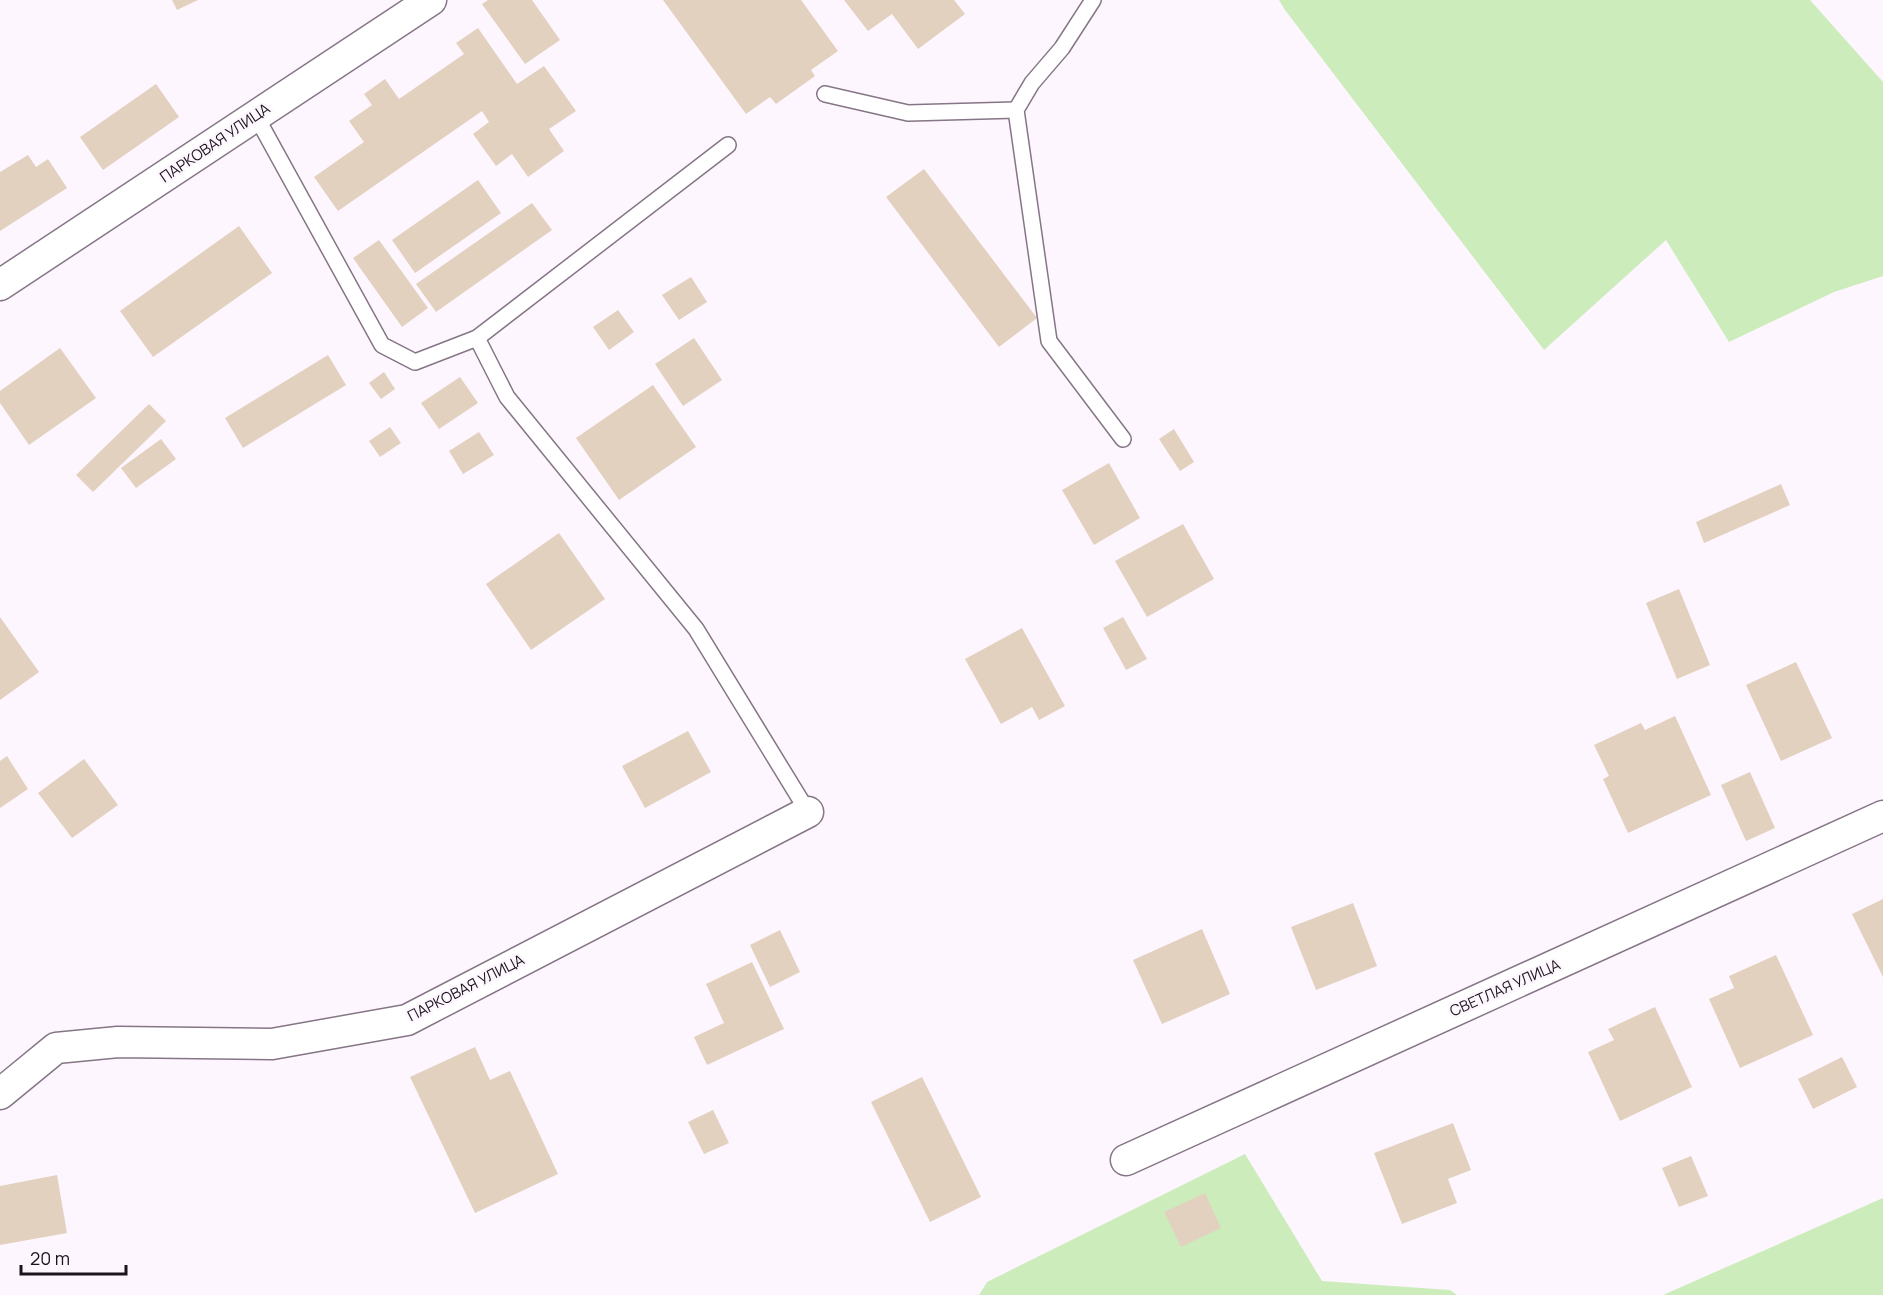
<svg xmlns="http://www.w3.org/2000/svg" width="1883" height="1295" font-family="Manrope,sans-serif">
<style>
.green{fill:#ccecbb}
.building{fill:#e3d1bf}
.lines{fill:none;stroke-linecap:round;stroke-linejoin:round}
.lane-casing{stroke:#857586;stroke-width:18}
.street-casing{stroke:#857586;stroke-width:33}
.lane{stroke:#fff;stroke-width:15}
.street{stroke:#fff;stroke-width:30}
.labels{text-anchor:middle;stroke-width:5;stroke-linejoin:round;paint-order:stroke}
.street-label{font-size:15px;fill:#1a141b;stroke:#fef6fe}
</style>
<rect width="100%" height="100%" fill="#fef6fe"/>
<g class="green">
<polygon points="1279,0 1810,0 1883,82 1883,276 1834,292 1729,342 1666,240 1544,350 1285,10"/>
<polygon points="1245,1154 1322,1281 1450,1290 1457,1295 979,1295 987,1282"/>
<polygon points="1883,1198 1883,1295 1663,1295"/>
</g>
<g class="building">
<polygon points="172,0 198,0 177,10"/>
<polygon points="488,0 532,0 560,40 525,64 482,4"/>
<polygon points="663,0 801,0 838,51 811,70 815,76 776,104 770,97 746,114"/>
<polygon points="844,0 954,0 965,14 918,49 892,14 868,31"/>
<polygon points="478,28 517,84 544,66 576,111 549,129 564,151 528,177 512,154 496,166 473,134 489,122 482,111 338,211 314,177 364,142 349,121 372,105 364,94 385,79 399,99 464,54 456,43"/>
<polygon points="156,84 179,117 103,170 80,137"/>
<polygon points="28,155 36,167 48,159 67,188 0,231 0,172"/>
<polygon points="924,169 1037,318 999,347 886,197"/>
<polygon points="478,180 501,213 415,273 392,240"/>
<polygon points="532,203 552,230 436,312 416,284"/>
<polygon points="239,226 272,273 153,357 120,311"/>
<polygon points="379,240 428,308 402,327 353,258"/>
<polygon points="691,277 707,302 679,320 662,295"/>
<polygon points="618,310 634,332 609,350 593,327"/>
<polygon points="694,338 722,380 683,406 655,364"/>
<polygon points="60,348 96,398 29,445 0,403 0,391"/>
<polygon points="328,355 346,385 243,448 225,418"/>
<polygon points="384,372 395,389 381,399 369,383"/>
<polygon points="460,377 478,403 439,429 421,403"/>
<polygon points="653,385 696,447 619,500 576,438"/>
<polygon points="149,404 166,421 93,492 76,475"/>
<polygon points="390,427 401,443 380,457 369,441"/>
<polygon points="1174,429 1194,462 1180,471 1159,439"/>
<polygon points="479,432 494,455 463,474 449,451"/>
<polygon points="161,439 176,459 136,488 121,468"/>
<polygon points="1109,463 1140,518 1094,545 1062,490"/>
<polygon points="1781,484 1790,505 1704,543 1696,522"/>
<polygon points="1183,524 1214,579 1147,617 1115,561"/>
<polygon points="559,533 605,599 531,650 486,584"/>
<polygon points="1679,589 1710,665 1677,679 1646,603"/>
<polygon points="0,617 39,672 0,700"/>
<polygon points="1123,617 1147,659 1126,670 1103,628"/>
<polygon points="1022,628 1065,706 1039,720 1032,707 1001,724 965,659"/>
<polygon points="1796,662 1832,738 1781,761 1746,685"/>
<polygon points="1675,716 1711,795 1628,833 1603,779 1609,776 1594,745 1641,723 1645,730"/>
<polygon points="688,731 711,772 645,808 622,766"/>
<polygon points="7,756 28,789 0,808 0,761"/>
<polygon points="84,759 118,805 72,838 38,793"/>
<polygon points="1750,772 1775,828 1746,841 1721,785"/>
<polygon points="1883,899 1883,977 1852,914"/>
<polygon points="1353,903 1377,966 1316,990 1291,927"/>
<polygon points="1202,929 1230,994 1162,1024 1133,960"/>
<polygon points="780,930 800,972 770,987 750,945"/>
<polygon points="1776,955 1813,1035 1740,1068 1709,999 1734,988 1729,976"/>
<polygon points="752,962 784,1029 707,1065 694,1037 724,1023 706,984"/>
<polygon points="1655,1007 1692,1087 1620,1121 1588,1052 1614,1040 1608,1029"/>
<polygon points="475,1047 490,1080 510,1071 558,1174 475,1213 410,1077"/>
<polygon points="1842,1057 1857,1087 1813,1109 1798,1079"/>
<polygon points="922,1077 981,1197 930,1222 871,1102"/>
<polygon points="713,1110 729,1143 704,1154 688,1122"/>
<polygon points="1453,1123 1471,1170 1448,1179 1457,1203 1402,1224 1374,1153"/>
<polygon points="1691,1156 1708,1196 1679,1207 1662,1168"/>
<polygon points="57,1175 67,1233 0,1245 0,1186"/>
<polygon points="1205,1193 1221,1228 1181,1247 1164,1212"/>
</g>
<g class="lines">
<defs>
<g id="lane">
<polyline points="1093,0 1062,48 1032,83 1016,110 1049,341 1123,439"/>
<polyline points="825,94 908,113 1016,110"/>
<polyline points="256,116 382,345 415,362 477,338 728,145"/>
<polyline points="477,338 507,397 696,629 808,812"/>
</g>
<g id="street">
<polyline points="0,285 431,0"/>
<polyline points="0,1094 56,1048 118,1042 272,1044 407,1020 808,812"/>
<polyline points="1126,1160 1883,816"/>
</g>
</defs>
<use href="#lane" class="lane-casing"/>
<use href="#street" class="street-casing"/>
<use href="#lane" class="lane"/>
<use href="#street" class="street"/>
</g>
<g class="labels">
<g class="street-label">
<text transform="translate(215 143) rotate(-34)" y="5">ПАРКОВАЯ УЛИЦА</text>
<text transform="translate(466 988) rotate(-27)" y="5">ПАРКОВАЯ УЛИЦА</text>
<text transform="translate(1505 988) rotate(-24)" y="5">СВЕТЛАЯ УЛИЦА</text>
</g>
</g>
<path d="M21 1265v9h105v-9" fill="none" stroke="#1a141b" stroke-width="3"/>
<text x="30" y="1265" font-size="18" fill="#1a141b" stroke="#fef6fe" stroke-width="4.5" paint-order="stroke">20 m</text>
</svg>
